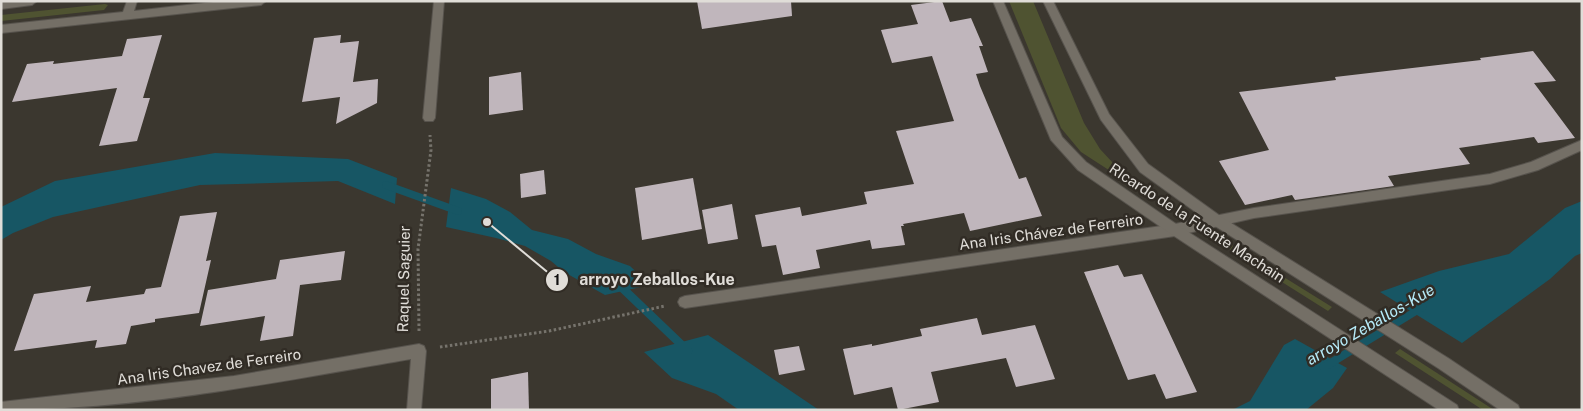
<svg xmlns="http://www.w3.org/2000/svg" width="1583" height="411" font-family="'Public Sans',sans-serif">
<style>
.green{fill:#4f5331}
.water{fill:#175664}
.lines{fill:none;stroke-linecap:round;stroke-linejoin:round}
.stream{fill:#175664;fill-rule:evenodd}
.building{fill:#c0b6bc}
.minor-casing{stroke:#57534d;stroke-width:2}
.tertiary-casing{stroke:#57534d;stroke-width:2}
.path{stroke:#76736c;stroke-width:3;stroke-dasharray:2.5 2.5;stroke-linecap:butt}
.minor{fill:#746f66;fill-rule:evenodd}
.tertiary{fill:#746f66;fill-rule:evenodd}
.labels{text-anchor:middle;stroke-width:5;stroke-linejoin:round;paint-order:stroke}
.street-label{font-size:15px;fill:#e0ddd8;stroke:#312c25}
.water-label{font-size:16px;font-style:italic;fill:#b6ebf9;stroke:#312c25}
.leader{fill:none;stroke:#e0ddd8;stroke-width:2}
.callout-dot{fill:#e0ddd8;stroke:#312c25;stroke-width:2}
.mark-label{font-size:15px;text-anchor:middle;font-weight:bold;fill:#111}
.callout-label{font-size:16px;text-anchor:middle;font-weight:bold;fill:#e0ddd8;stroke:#312c25;stroke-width:5;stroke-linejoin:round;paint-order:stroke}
</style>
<rect width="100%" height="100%" fill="#3b372f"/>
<g class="green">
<polygon points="1009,1 1033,1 1084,123 1100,149 1126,177 1155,200 1081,152 1061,128"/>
<polygon points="105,4 108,5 104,10 1,21 1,15"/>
<polygon points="1223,241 1227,242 1332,307 1328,311 1223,245"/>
<polygon points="1400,349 1494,410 1483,410 1395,353"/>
</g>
<g class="water">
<polygon points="215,153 348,159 397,178 395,204 338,181 200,185 53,217 13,233 1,240 1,207 55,181"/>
<polygon points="451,188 486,199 510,212 532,230 568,239 596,254 630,266 650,285 605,295 564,272 551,261 525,246 496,238 446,227"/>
<polygon points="1582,201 1582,253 1575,256 1550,279 1462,343 1380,292 1439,271 1509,254 1565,208"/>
<polygon points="708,335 819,410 739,410 716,394 672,378 644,352"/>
<polygon points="1295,339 1347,368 1333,388 1306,410 1232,410 1250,401 1284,345"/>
</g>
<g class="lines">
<g class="stream">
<polygon points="386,181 461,208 462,211 461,214 458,215 383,188 382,185 383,182"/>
<polygon points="616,278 619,279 691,348 693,351 691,354 688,356 685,354 613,285 611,282 613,279"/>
<polygon points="1422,303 1425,304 1427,307 1425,310 1327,370 1324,372 1321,370 1319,367 1321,364"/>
</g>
</g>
<g class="building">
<polygon points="697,1 791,1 792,16 702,29"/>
<polygon points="942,1 950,22 971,18 983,46 979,46 988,72 976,74 980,86 1019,179 1026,177 1042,216 970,231 964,213 903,224 904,226 901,226 905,245 872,249 870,240 816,250 820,268 783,275 776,245 762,247 755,215 800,207 802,216 867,204 864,192 914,184 896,131 954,121 932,56 892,63 881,30 918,24 911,5"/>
<polygon points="162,35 143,98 150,98 137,141 99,146 117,88 12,102 27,64 54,61 53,64 122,56 127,39"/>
<polygon points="341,35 340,43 359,41 353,82 378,79 377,103 336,124 340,97 302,102 314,38"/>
<polygon points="1533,51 1556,81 1534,83 1575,138 1538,143 1534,137 1459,148 1470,164 1388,176 1394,186 1295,200 1292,195 1245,205 1219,161 1269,150 1239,92 1336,80 1335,77 1481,60 1480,58"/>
<polygon points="521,72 523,110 489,115 489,77"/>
<polygon points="544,170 546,194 521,198 520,174"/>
<polygon points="693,178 702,229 642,240 635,188"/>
<polygon points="732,204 738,239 708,244 702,210"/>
<polygon points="217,212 206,261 211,260 199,313 155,319 155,322 131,326 126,344 95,348 97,340 14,351 34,294 91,286 86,302 144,294 146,289 161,287 180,216"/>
<polygon points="345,251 341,280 300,285 293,336 260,341 265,316 200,326 208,290 276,279 280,260"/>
<polygon points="1118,265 1124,277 1142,274 1197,392 1166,399 1155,374 1128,380 1084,272"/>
<polygon points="977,318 982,335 1035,325 1055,379 1016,387 1006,358 931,372 939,402 898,410 892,387 854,395 843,349 872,344 872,346 922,336 920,329"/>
<polygon points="799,346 805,370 779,375 774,350"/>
<polygon points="528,372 529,410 491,410 491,379"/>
</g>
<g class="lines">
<defs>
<g id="minor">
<polygon points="1,1 37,1 32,5 1,9"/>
<polygon points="127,1 137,1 134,11 222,1 266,1 261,5 1,33 1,25 123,12"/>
<polygon points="434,1 444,1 435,118 433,121 425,121 423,118"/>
<polygon points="1582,140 1582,150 1538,170 1490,184 1254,218 1175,236 685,308 680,306 678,302 680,298 685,296 1175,224 1254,208 1490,174 1531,162"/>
<path d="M419 344 424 346 426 351 421 410H407L411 359C276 382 139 410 1 410V402L234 376Z"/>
</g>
<g id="tertiary">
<polygon points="993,1 1003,1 1062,137 1086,162 1179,226 1457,405 1459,410 1439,410 1171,234 1078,170 1051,140"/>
<polygon points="1043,1 1053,1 1109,114 1148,164 1223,218 1448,358 1518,405 1520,410 1500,410 1438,368 1215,226 1140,172 1101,120"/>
</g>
</defs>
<use href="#minor" class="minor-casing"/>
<use href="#tertiary" class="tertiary-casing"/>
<g class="path">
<polyline points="419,331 418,249 431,150 430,135"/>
<polyline points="440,347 549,331 665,306"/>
</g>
<use href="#minor" class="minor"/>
<use href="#tertiary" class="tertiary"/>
</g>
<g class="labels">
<g class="street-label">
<text transform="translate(1197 223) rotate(33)" y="5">RIcardo de la Fuente Machain</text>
<text transform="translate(1051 232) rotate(-8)" y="5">Ana Iris Chávez de Ferreiro</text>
<text transform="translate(404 279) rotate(-89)" y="5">Raquel Saguier</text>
<text transform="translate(209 367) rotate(-8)" y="5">Ana Iris Chavez de Ferreiro</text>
</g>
<g class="water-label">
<text transform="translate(1370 324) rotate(-30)" y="6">arroyo Zeballos-Kue</text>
</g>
</g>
<path class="leader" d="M487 222L557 280"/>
<g class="callout-dot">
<circle cx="487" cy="222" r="5"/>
<circle cx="557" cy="280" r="12"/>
</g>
<g class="mark-label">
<text x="557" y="285">1</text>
</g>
<g class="callout-label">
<text x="657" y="285">arroyo Zeballos-Kue</text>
</g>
<rect width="1583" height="411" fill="none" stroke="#e0ddd8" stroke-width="5"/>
</svg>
